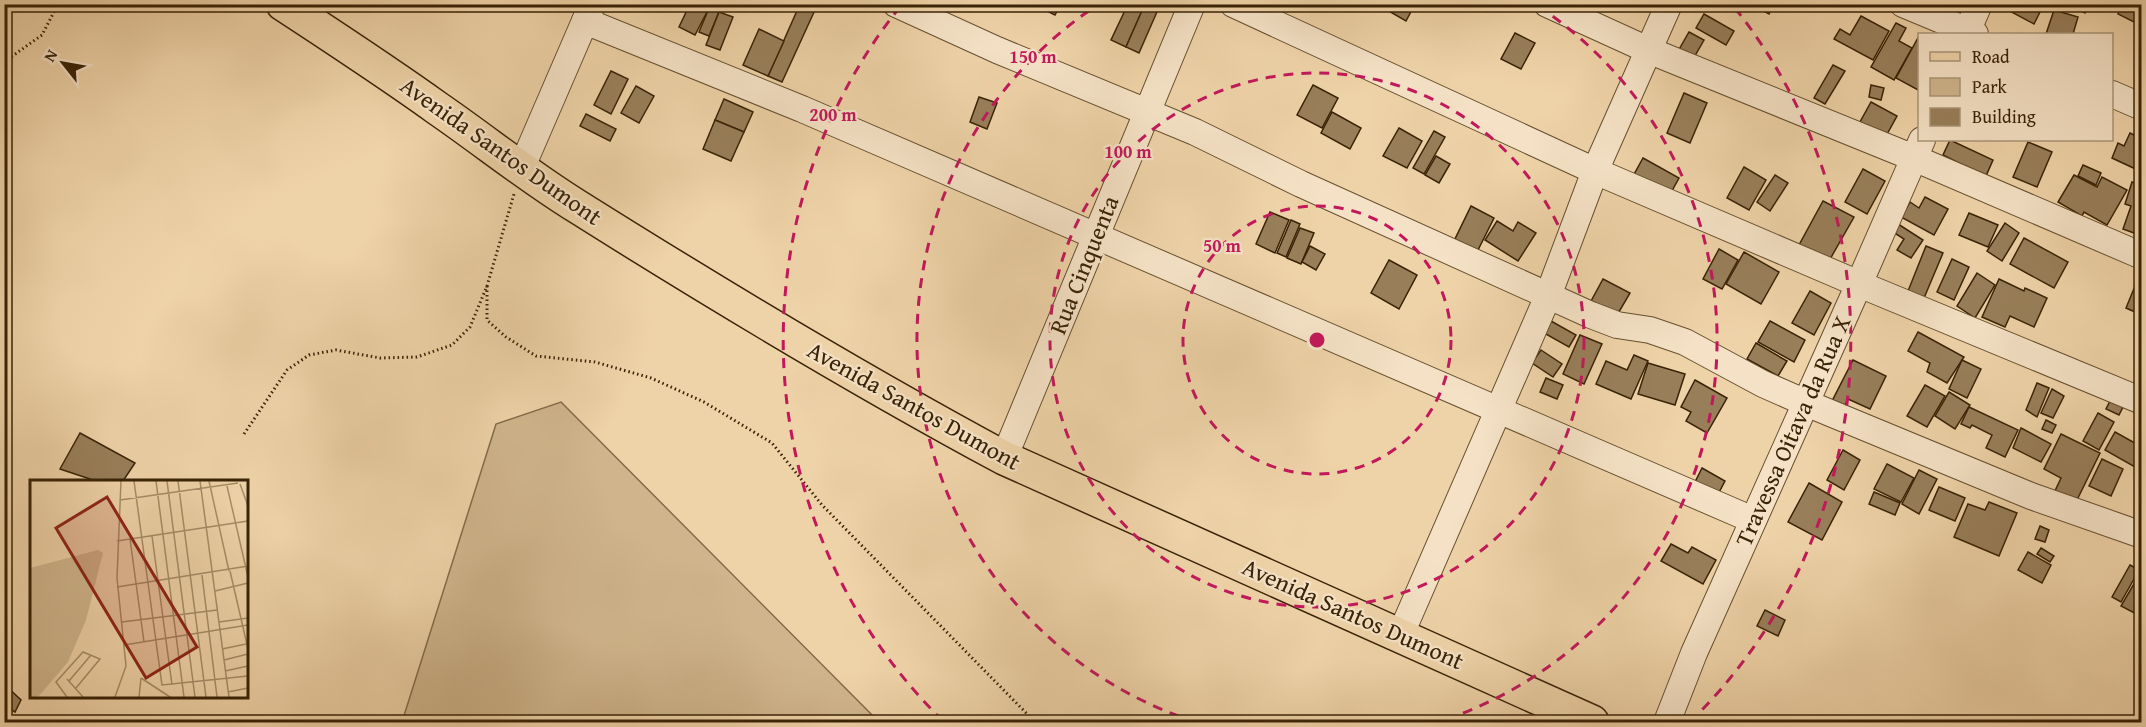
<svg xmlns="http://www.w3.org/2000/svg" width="2146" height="727" font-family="'Gentium Book Plus',serif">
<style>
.green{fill:#d0b58c;stroke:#846c49;stroke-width:1.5}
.building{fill:#987f5a;stroke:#392306;stroke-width:1.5}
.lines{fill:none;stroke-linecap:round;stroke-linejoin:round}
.minor-casing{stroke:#664f2e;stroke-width:28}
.major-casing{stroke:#392306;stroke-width:36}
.path{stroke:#392306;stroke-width:3;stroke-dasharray:1.5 3;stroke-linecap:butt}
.minor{stroke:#f5e2c6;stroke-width:26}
.major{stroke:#efd3a8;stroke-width:33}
.ring{fill:none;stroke:#c2185b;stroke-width:3;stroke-dasharray:10 8}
.labels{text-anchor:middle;stroke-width:4.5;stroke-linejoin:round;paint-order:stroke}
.street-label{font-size:24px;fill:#392306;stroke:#f5e2c6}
.inset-road{fill:none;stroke:#a68d67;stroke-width:1.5}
.view{fill:#8f2418;fill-opacity:0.15;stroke:#8f2418;stroke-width:3}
.inset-edge{fill:none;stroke:#392306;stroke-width:3}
.centre{fill:#c2185b;stroke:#f5e2c6;stroke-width:3}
.ring-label{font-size:18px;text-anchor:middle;font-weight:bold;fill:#c2185b;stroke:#f5e2c6;stroke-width:4.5;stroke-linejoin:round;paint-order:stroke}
</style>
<rect width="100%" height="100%" fill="#efd3a8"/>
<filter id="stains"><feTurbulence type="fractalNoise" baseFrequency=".00333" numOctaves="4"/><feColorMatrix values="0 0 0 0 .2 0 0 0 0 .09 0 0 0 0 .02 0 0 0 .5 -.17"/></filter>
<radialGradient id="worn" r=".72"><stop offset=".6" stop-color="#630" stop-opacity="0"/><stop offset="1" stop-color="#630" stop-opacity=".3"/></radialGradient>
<polygon class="green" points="561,402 879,722 402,722 496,424"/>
<g class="building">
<polygon points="690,4 702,4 709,8 695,35 679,27"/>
<polygon points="800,4 815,10 782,82 768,76"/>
<polygon points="1049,4 1061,4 1055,15 1045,10"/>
<polygon points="1128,4 1145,4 1126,47 1111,40"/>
<polygon points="1145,4 1160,5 1139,53 1126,47"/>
<polygon points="1381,4 1415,4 1406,21 1380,6"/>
<polygon points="1757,4 1774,4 1769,14 1756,7"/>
<polygon points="2007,4 2044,4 2034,24 2004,8"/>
<polygon points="2068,4 2088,4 2085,13"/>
<polygon points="2122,4 2142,4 2142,26 2118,14"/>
<polygon points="709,8 719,12 709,36 699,32"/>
<polygon points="2054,10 2078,17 2073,34 2046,34"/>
<polygon points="719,12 733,17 720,50 706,45"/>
<polygon points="1704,14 1734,31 1726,45 1696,28"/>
<polygon points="1861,16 1889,31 1873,60 1834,39 1840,29 1850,35"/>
<polygon points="1896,23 1906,28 1899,41 1912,48 1894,80 1871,67"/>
<polygon points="759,29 784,41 768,76 743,65"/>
<polygon points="1689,32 1704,40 1692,61 1677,53"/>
<polygon points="1515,33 1535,43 1521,69 1501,59"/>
<polygon points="1919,36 1920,37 1920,91 1896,78"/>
<polygon points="1833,65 1845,71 1825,104 1814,98"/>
<polygon points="611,71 628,79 611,114 594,105"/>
<polygon points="1313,85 1338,98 1322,128 1297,115"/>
<polygon points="1871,85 1884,88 1881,100 1869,97"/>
<polygon points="636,86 654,96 639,123 621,113"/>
<polygon points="1684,93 1707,103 1690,143 1667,133"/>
<polygon points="979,97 997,103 987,129 970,122"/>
<polygon points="724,99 753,112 744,132 715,120"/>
<polygon points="1871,102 1897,116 1886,136 1860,122"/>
<polygon points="1332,112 1361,128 1350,149 1321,133"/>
<polygon points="586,114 616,129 610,141 580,126"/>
<polygon points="715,120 744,132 731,161 703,149"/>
<polygon points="1399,128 1422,141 1407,168 1383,156"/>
<polygon points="1434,131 1445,137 1424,174 1413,168"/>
<polygon points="2130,133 2142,139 2142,172 2112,158 2118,143 2124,146"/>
<polygon points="1950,140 1993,160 1982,185 1957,173 1961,164 1943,155"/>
<polygon points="2028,142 2052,152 2037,187 2013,177"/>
<polygon points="1436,156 1450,164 1439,183 1425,175"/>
<polygon points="1643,158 1679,178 1668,198 1632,178"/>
<polygon points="2083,165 2101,173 2096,185 2078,176"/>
<polygon points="1744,167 1766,180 1749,210 1727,198"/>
<polygon points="1863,169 1885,181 1867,214 1845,202"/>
<polygon points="1775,175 1788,183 1770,211 1757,202"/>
<polygon points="2074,175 2097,187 2102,177 2127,190 2107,225 2084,212 2082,216 2058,202"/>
<polygon points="2132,182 2142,185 2142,236 2123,229 2131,206 2125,204"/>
<polygon points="1925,197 1948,209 1934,235 1901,217 1910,202 1919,208"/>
<polygon points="1823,201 1854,217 1829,261 1799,245"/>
<polygon points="1471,206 1494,218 1477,252 1454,241"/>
<polygon points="1270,212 1289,220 1275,253 1256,244"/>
<polygon points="1969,213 1998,225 1988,247 1959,235"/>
<polygon points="1291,220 1300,224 1286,257 1277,253"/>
<polygon points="1497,221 1513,231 1518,222 1536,233 1518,261 1485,240"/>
<polygon points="2005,223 2019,233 2002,261 1987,251"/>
<polygon points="1898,224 1923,240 1911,258 1897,250 1904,239 1893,232"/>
<polygon points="1300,228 1314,233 1301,264 1287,258"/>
<polygon points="2024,238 2068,262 2054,288 2010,264"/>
<polygon points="1310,246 1325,254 1316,270 1302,262"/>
<polygon points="1926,246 1943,253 1924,298 1908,291"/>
<polygon points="1719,249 1738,260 1722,289 1703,279"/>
<polygon points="1744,252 1779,272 1761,304 1726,284"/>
<polygon points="1952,259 1969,267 1954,300 1937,292"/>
<polygon points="1389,260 1417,275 1399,309 1371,293"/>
<polygon points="1977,273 1995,285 1975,318 1957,306"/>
<polygon points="1603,279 1630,293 1616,317 1590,303"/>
<polygon points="1999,279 2024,291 2025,288 2047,298 2034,327 2010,316 2005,327 1982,317"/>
<polygon points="2137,281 2142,282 2142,315 2126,308"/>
<polygon points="1810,291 1831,303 1814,335 1792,323"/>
<polygon points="1551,321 1576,335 1569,347 1544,333"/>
<polygon points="1770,321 1805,340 1794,362 1758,342"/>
<polygon points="1918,332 1964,357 1947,383 1927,372 1930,363 1908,351"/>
<polygon points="1580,335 1602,344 1584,384 1563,374"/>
<polygon points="1756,343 1787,361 1778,376 1747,359"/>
<polygon points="1541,350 1562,364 1553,377 1532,363"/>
<polygon points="1634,355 1648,361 1631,399 1596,384 1606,361 1627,370"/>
<polygon points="1853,360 1886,376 1870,409 1848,399 1842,411 1830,405"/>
<polygon points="1962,360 1981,369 1967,398 1949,389"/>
<polygon points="1648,363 1685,374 1675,405 1638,394"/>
<polygon points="1546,378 1563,385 1557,399 1540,392"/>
<polygon points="1695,380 1727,398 1707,433 1686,421 1691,412 1681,407"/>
<polygon points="2037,383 2049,388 2037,417 2026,410"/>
<polygon points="1925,385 1945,396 1927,427 1907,416"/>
<polygon points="2052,389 2064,396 2053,418 2041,413"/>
<polygon points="1949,392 1970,405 1955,429 1935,416"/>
<polygon points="2110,401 2123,407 2119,415 2106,409"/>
<polygon points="1969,407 2018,430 2005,457 1986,448 1992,435 1972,425 1970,428 1961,424"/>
<polygon points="2098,413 2114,422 2099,450 2083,441"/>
<polygon points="2046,420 2056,425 2052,433 2042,429"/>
<polygon points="2021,428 2051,444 2041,462 2013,448"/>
<polygon points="2115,432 2142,447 2142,471 2105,450"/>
<polygon points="80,433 135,463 123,481 96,481 60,469"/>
<polygon points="2061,434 2100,453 2075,504 2054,493 2061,478 2044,469"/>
<polygon points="1843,450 1860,460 1844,490 1827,480"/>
<polygon points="2102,459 2123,469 2111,496 2089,486"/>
<polygon points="1887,464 1914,478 1901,502 1874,489"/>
<polygon points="1702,468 1725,481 1716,498 1693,486"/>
<polygon points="1919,470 1937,479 1919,514 1902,504"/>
<polygon points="1809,483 1842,502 1822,540 1788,522"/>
<polygon points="1939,487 1965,498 1955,521 1929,510"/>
<polygon points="1874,492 1900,503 1895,515 1869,504"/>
<polygon points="1989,502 2017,513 1999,556 1954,537 1968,504 1985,510"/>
<polygon points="2040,526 2049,530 2045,542 2035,539"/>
<polygon points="1671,544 1688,553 1692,547 1716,560 1703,584 1661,561"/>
<polygon points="2041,548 2054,556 2050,562 2037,554"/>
<polygon points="2028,552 2051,565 2042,583 2018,570"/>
<polygon points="2130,565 2139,570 2121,602 2112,597"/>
<polygon points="2142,570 2142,617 2121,606"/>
<polygon points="1765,610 1785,620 1778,636 1757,626"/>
<polygon points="4,684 21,700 15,712 4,704"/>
</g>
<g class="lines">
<defs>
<g id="minor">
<polyline points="896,4 997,50 1195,132 1301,184 1591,315 1617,325 1650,330 1685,342 1763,384 1806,403 2031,496 2142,535"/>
<polyline points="1233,4 1595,171 1859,284 2142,401"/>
<polyline points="1547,4 1648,50 1914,158 2142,256"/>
<polyline points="1903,4 1975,34"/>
<polyline points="585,21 802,109 1753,520"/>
<polyline points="1966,34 1979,4"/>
<polyline points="2112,94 2142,107"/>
<polyline points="521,169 591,7"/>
<polyline points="1004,458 1192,4"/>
<polyline points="1400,636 1548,296 1595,171 1669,4"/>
<polyline points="1667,722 1694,653 1859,284 1922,140"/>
</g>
<path id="major" d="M283 4C335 38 387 72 437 108 485 141 529 177 578 207 718 295 859 380 1004 458L1592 722"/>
</defs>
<use href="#minor" class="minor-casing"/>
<use href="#major" class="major-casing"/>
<g class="path">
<polyline points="4,62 42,35 58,4"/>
<polyline points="487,286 487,320 506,337 536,356 595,362 651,378 704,402 772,443 822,505 1035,722"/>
<polyline points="244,434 287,370 309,355 336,350 380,358 417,357 452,345 470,327 487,286 514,194"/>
</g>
<use href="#minor" class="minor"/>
<use href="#major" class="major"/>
</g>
<g class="ring">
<circle cx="1317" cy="340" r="134"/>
<circle cx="1317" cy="340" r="267"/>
<path d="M1196 722A401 401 0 0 1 1096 6M1538 6A401 401 0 0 1 1438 722"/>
<path d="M943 721A534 534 0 0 1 899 8M1735 8A534 534 0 0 1 1691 721"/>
</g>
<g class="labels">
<g class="street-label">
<text transform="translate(501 151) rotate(35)" y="8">Avenida Santos Dumont</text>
<text transform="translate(1084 265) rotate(-68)" y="8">Rua Cinquenta</text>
<text transform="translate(914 406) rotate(29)" y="8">Avenida Santos Dumont</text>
<text transform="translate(1793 431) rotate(-66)" y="8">Travessa Oitava da Rua X</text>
<text transform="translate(1353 614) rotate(24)" y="8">Avenida Santos Dumont</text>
</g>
</g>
<g transform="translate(30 480)">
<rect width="218" height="218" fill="#efd3a8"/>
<path d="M68 70 73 73 56 140 38 182 8 217H0V88Z" fill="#d0b58c"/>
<path class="inset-road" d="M104 1 132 205 218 196M126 1 154 217M137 1 165 217M148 1 176 217M170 1 199 217M179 1 199 91M210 4 218 26M197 6 218 97M90 20 208 3M122 56 142 205M100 59 114 162M87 61 218 41M200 91 218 169M172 95 187 217M87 107 218 86M185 111 218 103M92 142 187 130M189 142 218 138M94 165 218 145M192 169 216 164M194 180 218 174M195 191 218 186M111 198 140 217M37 199 53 217M39 201 61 175M198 212 218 208M37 217 26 202 53 172 70 179 46 208M85 217 96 186 87 98 91 1M109 217 111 198"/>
<path class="view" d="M77 17 167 167 116 198 26 48Z"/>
<rect width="218" height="218" class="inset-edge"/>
</g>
<circle cx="1317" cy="340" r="9" class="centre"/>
<g class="ring-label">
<text x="1033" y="63">150 m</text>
<text x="833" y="121">200 m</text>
<text x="1128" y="158">100 m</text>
<text x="1222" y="252">50 m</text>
</g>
<rect width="2146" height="727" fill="none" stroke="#efd3a8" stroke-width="24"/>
<rect x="6" y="6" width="2134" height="715" fill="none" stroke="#392306" stroke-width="3"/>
<rect x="12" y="12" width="2122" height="703" fill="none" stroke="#392306" stroke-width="1.5"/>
<rect x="1918" y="33" width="195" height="108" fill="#f5e2c6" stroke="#aa9679" stroke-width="1.5"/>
<rect x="1930" y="52" width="30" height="9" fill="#efd3a8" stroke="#aa9679" stroke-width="1.5"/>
<text x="1972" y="63" font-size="18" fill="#392306">Road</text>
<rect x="1930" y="78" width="30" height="18" fill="#d0b58c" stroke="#aa9679" stroke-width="1.5"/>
<text x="1972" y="93" font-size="18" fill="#392306">Park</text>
<rect x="1930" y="108" width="30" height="18" fill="#987f5a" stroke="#aa9679" stroke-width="1.5"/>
<text x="1972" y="123" font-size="18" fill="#392306">Building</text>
<g transform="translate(63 63) rotate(301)" stroke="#f5e2c6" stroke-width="4.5" paint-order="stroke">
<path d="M0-4.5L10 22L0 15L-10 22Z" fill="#392306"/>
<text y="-9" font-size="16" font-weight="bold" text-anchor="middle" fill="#392306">N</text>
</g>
<rect width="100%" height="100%" filter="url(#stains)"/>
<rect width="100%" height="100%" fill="url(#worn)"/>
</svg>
